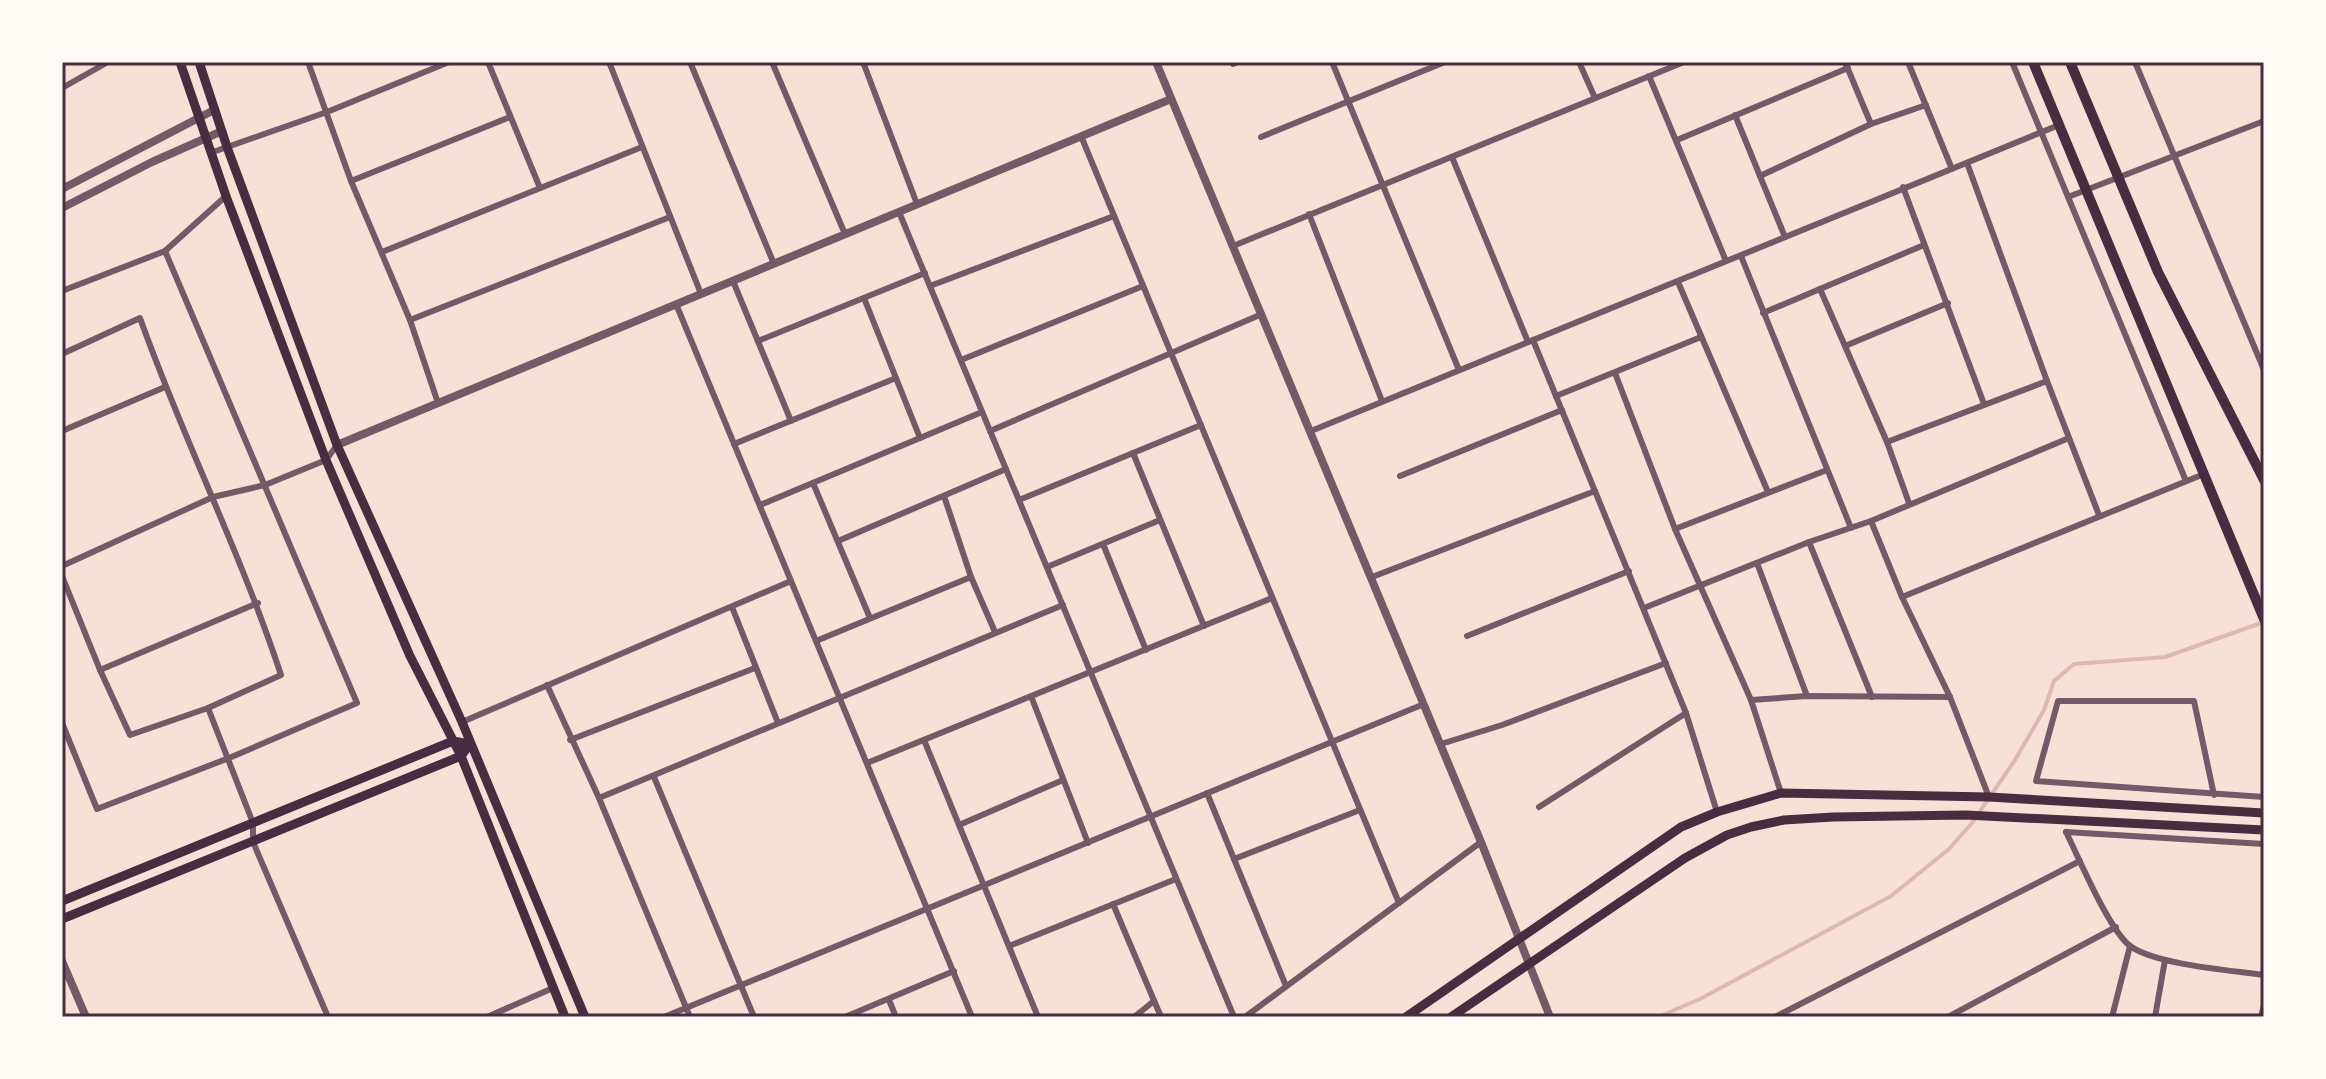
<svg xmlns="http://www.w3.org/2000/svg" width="2326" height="1079" font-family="Montserrat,sans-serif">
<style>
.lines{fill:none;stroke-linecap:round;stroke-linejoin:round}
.stream{stroke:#dcb8b0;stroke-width:4}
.minor{stroke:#755966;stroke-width:6}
.tertiary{stroke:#755966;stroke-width:8}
.secondary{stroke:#4a2c40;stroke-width:9}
.primary{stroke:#4a2c40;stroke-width:10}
.neatline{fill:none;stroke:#4a2c40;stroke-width:3}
</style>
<rect width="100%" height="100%" fill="#f7e1d7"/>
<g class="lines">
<polyline class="stream" points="1658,1017 1700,999 1891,896 1949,849 1972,823 2015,760 2044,710 2054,681 2074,664 2165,657 2264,622"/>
<g class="minor">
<polyline points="308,62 351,181 410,320 438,403"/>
<polyline points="488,62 540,188"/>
<polyline points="609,62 701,294"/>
<polyline points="690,62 774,264"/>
<polyline points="772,62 845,234"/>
<polyline points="863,62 917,204"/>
<polyline points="1332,62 1459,370"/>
<polyline points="1579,62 1595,98"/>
<polyline points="1845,62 1871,124"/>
<polyline points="1908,62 1952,169"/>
<polyline points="2012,62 2186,481"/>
<polyline points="2135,62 2264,370"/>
<polyline points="1233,64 1238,62"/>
<polyline points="1649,76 1726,261"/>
<polyline points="62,88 108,62"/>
<polyline points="1735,115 1785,237"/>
<polyline points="1081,136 1399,903"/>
<polyline points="1261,137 1445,62"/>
<polyline points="1677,140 1848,68"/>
<polyline points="213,152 327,112 449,62"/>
<polyline points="1452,157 1528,342"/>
<polyline points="1967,163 2047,381 2099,515"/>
<polyline points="1760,176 1871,124 1926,105"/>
<polyline points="351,181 510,117"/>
<polyline points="1903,187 1984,404"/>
<polyline points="2068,197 2264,121"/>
<polyline points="899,212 1234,1017"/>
<polyline points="1309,214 1382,401"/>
<polyline points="1233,246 1684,62"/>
<polyline points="165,251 226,196"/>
<polyline points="382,252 642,147"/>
<polyline points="1741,256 1851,528"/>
<polyline points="733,281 791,421"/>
<polyline points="1678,282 1768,492"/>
<polyline points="930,286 1114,216"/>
<polyline points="1820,289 1887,442 1909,503"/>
<polyline points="62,291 165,251 357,703 229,758 97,809 62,723"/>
<polyline points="864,298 920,438"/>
<polyline points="676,304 972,1017"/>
<polyline points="1763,313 1924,245"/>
<polyline points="410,320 670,217"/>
<polyline points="1533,340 1686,713 1717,812"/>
<polyline points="758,341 925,273"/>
<polyline points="1845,346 1948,303"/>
<path d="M62 354 140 318C183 439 241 553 281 675L208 708 130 735 100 670 62 576"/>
<polyline points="961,360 1143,286"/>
<polyline points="1615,373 1675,529 1751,700 1781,793"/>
<polyline points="1556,396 1701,337"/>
<polyline points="62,431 165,387"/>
<polyline points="990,431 1262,314"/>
<polyline points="1311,431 2059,125"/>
<polyline points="1887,442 2047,381"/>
<polyline points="734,444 896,378"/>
<polyline points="1133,453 1204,626"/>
<polyline points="1400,476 1562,410"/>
<polyline points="813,483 870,618"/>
<polyline points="944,496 971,577 995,632"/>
<polyline points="1019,500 1201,425"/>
<polyline points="760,505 982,412"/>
<polyline points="1871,521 1902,597 1950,697 1989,797"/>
<polyline points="1675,529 1827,470"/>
<polyline points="838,541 1006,469"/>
<polyline points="1809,542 1872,697"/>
<polyline points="1103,544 1146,650"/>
<polyline points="1757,563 1807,696"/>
<polyline points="62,566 213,497 265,485 326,460 337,445"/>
<polyline points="1047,567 1160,520"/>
<polyline points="1372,577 1595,491"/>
<polyline points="1902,597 2204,474"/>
<polyline points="732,607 778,723"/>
<polyline points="1644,608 1809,542 1871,521 2069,438"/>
<polyline points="1467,636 1629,571"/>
<polyline points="816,641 971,577"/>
<polyline points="100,670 258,603"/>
<polyline points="547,685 599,798 690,1017"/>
<polyline points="1031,696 1088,843"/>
<polyline points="1751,700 1807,696 1950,697"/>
<polyline points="208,708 253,823 253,842 328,1017"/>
<polyline points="462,722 791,581"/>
<polyline points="570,740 755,668"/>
<polyline points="924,740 1038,1017"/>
<polyline points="1441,744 1502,725 1666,663"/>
<polyline points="867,763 1272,598"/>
<polyline points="654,777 754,1017"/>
<polyline points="1207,793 1286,986"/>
<polyline points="2214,795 2194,701 2058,701 2036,781 2264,797"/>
<polyline points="599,798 1063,605"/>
<polyline points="1539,807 1686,713"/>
<polyline points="959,825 1063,780"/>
<path d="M2066 832C2079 858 2109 930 2130 946 2157 965 2230 970 2264 975"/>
<polyline points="2066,832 2264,844"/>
<polyline points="1234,859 1360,810"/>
<polyline points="1113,904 1161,1017"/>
<polyline points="1009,946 1176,879"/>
<polyline points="889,1000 896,1017"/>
<polyline points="487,1017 553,988"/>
<polyline points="664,1017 1424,704"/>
<polyline points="845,1017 954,971"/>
<polyline points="1134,1017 1154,1001"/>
<polyline points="1245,1017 1481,842"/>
<polyline points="1775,1017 2080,861"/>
<polyline points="1948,1017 2116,927"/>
<polyline points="2112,1017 2130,946"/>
<polyline points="2155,1017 2165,960"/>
<polyline points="2261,1017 2264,1005"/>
</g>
<g class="tertiary">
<polyline points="1156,62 1481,842 1550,1017"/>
<polyline points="62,189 214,110"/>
<polyline points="62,208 152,162 222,131"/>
<polyline points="337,445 1171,99"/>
<polyline points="62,961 86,1017"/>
</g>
<g class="secondary">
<polyline points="180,62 226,196 326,460 410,656 461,756 565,1017"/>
<polyline points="199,62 227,147 337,445 462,722 585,1017"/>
<polyline points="62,901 453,741 470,744 461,756 62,919"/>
<polyline points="1406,1017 1681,827 1717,812 1781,793 1989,797 2264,813"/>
<polyline points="1451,1017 1685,858 1727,835 1751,827 1784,820 1833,817 1966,815 2264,830"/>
</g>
<g class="primary">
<polyline points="2033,62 2264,619"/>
<polyline points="2070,62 2158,272 2264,480"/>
</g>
</g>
<rect width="2326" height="1079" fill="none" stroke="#fffaf5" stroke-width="128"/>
<rect x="64" y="64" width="2198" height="951" class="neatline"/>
</svg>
